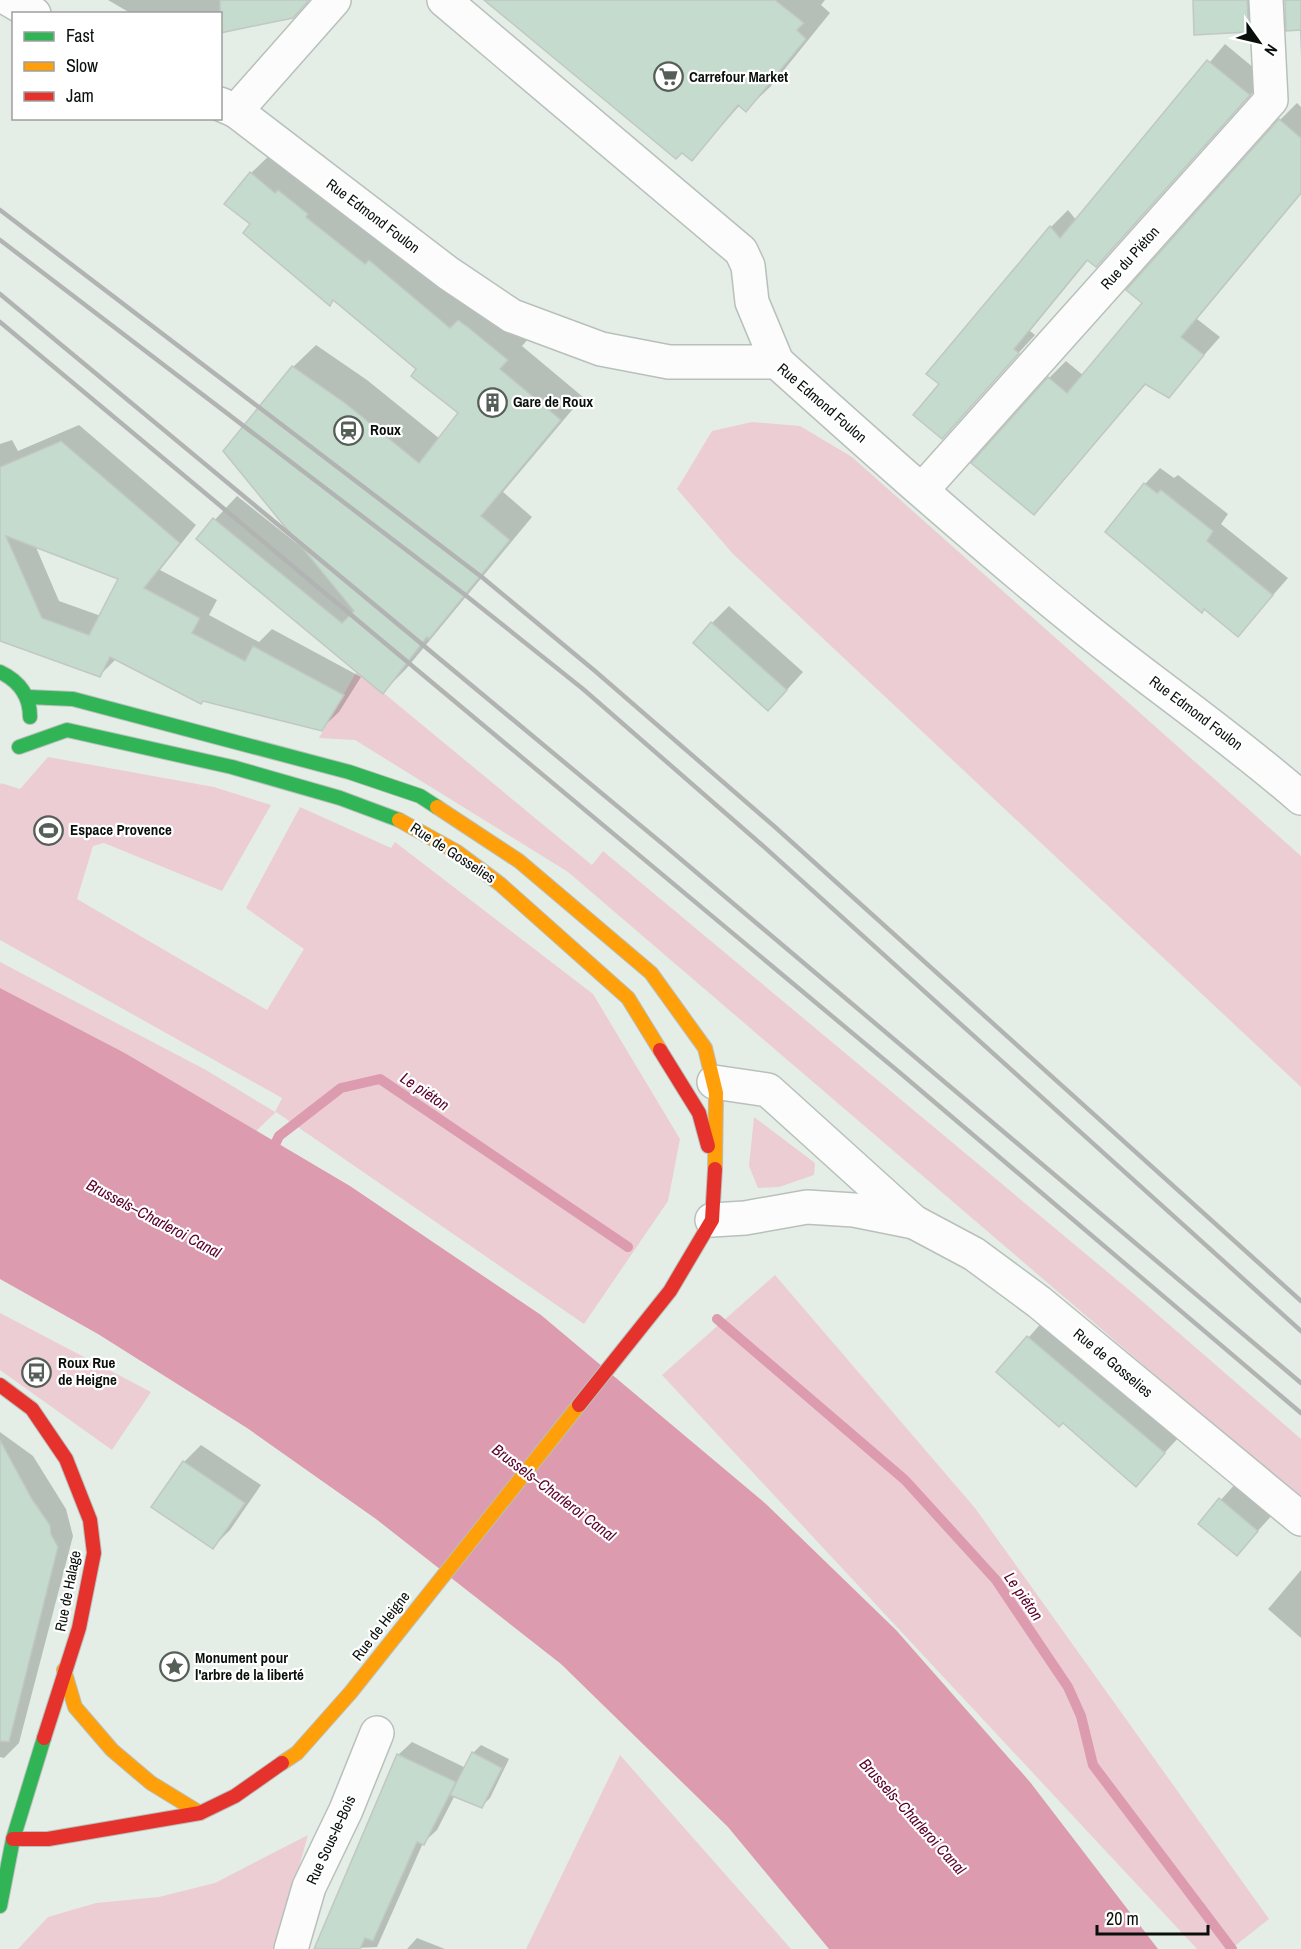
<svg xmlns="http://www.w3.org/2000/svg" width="1301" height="1949" font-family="'Archivo Narrow',sans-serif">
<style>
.green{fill:#eccdd3}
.water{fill:#dc9bae}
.shadow{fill:#0003;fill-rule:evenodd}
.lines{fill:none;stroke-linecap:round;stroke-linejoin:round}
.stream{stroke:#dc9bae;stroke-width:10}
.building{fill:#c4dbcd;stroke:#c0c8c3;stroke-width:1.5;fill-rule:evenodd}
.street-casing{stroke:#b9c0bb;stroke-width:36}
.fast-casing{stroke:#b9c0bb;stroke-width:16}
.slow-casing{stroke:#b9c0bb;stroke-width:16}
.jam-casing{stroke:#b9c0bb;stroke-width:16}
.street{stroke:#fbfcfb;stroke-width:33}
.fast{stroke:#30b455;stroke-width:14}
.slow{stroke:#ff9f0a;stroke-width:14}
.jam{stroke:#e5322d;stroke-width:14}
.rail{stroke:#b1b4b2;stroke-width:4.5}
.labels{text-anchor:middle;stroke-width:4.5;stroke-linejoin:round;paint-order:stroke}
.poi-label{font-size:15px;font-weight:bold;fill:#09100b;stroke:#fff;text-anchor:start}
.street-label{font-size:15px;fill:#09100b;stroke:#fff}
.water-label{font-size:16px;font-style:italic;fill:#5b002b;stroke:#fff}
</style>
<rect width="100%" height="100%" fill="#e4eee7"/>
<g class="green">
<polygon points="752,422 800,426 852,457 1301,856 1301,1087 733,554 677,489 712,431"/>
<polygon points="357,671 592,865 603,851 1135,1295 1301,1439 1301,1500 568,872 355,740 319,738"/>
<polygon points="48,757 214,787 271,805 222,891 104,843 93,846 77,899 267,1010 304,949 246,908 300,807 391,848 395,842 593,994 680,1139 668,1201 584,1324 276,1112 252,1135 123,1052 0,988 0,962 206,1070 275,1112 282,1098 0,940 0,785 1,783 20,789"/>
<polygon points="754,1117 815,1163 814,1175 779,1187 758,1188 749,1166"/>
<polygon points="775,1275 975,1508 1269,1919 1231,1949 1197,1949 662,1375"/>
<polygon points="0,1313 151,1392 112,1450 0,1370"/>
<polygon points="620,1755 791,1949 526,1949"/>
<polygon points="308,1835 276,1949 18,1949 48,1917 96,1903 159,1897 215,1883"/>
</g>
<polygon class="water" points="0,988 123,1052 350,1186 541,1315 766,1504 896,1630 1030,1782 1158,1949 829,1949 728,1827 561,1664 376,1519 247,1428 98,1334 0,1279"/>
<g class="shadow">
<polygon points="108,0 288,0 220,14 132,14"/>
<polygon points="486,0 825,0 821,5 830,13 771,86 746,110 740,105 692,159"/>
<polygon points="1194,0 1265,0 1265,14 1248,31"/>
<polygon points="1285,0 1301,0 1301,58 1300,28 1288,29"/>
<polygon points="1225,44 1266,78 1113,248 1096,265 1089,259 1030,331 1035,335 942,437 941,384 929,373 1051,227 1068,210 1077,221"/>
<polygon points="1297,103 1301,107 1301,194 1197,319 1220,337 1168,396 1147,383 1034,513 1049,378 1066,361 1084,376 1144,303 1280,120"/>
<polygon points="274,151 530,337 522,346 583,397 503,492 532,517 406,669 383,692 198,538 237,496 305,550 293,367 316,345 367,380 440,439 460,413 418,369 335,299 330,304 252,224 251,173"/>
<path d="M79 425 196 525 160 570 217 600 209 615 259 642 272 629 361 677 339 712 321 729 117 658 100 675 0 640V444L12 440 18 451ZM35 545 120 578 101 616 59 601Z"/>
<polygon points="1160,468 1174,478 1178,475 1228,514 1221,524 1288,578 1238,635 1145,484"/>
<polygon points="729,606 803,672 785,692 712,623"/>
<polygon points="1044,1320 1180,1436 1135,1485 1063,1421 998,1372"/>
<polygon points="0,1432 33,1456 66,1509 73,1536 19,1743 4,1758 0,1757"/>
<polygon points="201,1445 261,1485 230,1530 213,1547 184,1462"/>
<polygon points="1237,1482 1274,1513 1237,1554 1200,1523"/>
<polygon points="1301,1570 1301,1638 1268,1609"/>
<polygon points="412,1742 466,1768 473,1753 481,1745 509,1759 490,1798 482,1806 455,1795 437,1830 423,1843 377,1947 334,1949 398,1755"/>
<polygon points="417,1938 445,1949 407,1949"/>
</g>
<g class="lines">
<g class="stream">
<polyline points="270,1155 279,1136 341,1088 380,1079 628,1247"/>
<polyline points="717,1319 905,1480 996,1580 1068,1687 1081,1716 1093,1765 1232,1949"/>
</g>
</g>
<g class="building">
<polygon points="220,0 309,0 293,18 220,33"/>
<polygon points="484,0 775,0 804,23 797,30 806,39 746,112 738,105 692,161 682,153 676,159"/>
<polygon points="1193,0 1247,0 1249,32 1194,35"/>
<polygon points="1285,0 1301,0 1301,30 1286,31"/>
<polygon points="1207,60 1250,95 1096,267 1087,260 1014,349 1019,353 942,439 913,415 939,384 926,374 1050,226 1060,238"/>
<polygon points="1279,119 1301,138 1301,193 1181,337 1204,355 1169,398 1145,384 1034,515 971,463 1048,377 1067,393 1142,303 1126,290"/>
<polygon points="250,172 275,193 278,190 308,214 306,217 365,264 369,260 450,328 458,320 469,328 508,360 500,369 561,420 481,516 510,540 429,639 427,637 383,694 196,539 213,518 342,623 354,611 223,451 292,366 345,403 419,463 458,413 411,376 416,369 333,300 330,306 243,233 250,224 224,204"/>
<path d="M61 441 180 543 144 588 200 618 192 633 245 661 253 646 344 695 322 731 203 701 201 704 110 657 100 677 0 641V467ZM6 536 118 579 89 635 42 618Z"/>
<polygon points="1144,483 1157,493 1161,490 1213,531 1207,541 1273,595 1238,637 1204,609 1202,613 1105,532"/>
<polygon points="711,622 787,690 768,711 693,643"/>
<polygon points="1027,1336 1165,1453 1136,1487 1063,1423 1059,1427 996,1372"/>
<polygon points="0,1440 32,1499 50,1525 51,1534 58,1547 9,1742 0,1741"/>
<polygon points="183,1461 245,1503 213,1549 151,1507"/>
<polygon points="1219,1498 1258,1531 1237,1556 1198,1524"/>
<polygon points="472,1752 502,1768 482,1808 450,1795"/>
<polygon points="397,1754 456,1782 424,1845 417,1842 373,1941 365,1938 360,1949 314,1949"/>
</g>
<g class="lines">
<defs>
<g id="street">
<polyline points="10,0 34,14"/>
<polyline points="444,0 741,251 748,266 752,302 777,362"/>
<path d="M220 104 236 111 448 273 512 316 601 349 669 362H777C877 452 978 542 1083 627 1155 685 1231 737 1301 798"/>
<polyline points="236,111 334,0"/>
<polyline points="922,490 1271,100 1266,0"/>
<polyline points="714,1082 768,1090 914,1222 974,1254 1039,1302 1301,1519"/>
<polyline points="712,1220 745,1218 807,1207 854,1210 914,1222"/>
<polyline points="291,1949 309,1887 346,1810 377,1733"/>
</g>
<g id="fast">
<path d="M0 672C19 681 30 695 30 717"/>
<polyline points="28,697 73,699 349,772 420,796 437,807"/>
<polyline points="19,747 67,730 232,767 340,798 399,820"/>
<polyline points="0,1906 13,1839 44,1738"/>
</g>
<g id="slow">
<polyline points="437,807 519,861 651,973 705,1048 716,1093 715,1169"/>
<polyline points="399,820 457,852 500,884 628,998 660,1050"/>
<polyline points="64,1670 75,1707 112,1750 151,1783 200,1813"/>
<polyline points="282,1763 297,1753 351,1692 579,1405"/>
</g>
<g id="jam">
<polyline points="660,1050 699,1113 708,1146"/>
<polyline points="0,1385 32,1409 66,1459 90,1520 94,1553 79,1628 44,1738"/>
<polyline points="579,1405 670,1291 712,1220 715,1169"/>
<polyline points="13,1839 48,1839 200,1813 235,1796 282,1763"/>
</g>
</defs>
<use href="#street" class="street-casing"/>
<use href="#fast" class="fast-casing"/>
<use href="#slow" class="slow-casing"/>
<use href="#jam" class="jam-casing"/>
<use href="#street" class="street"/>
<use href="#fast" class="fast"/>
<use href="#slow" class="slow"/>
<use href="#jam" class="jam"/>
<g class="rail">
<polyline points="0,210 483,578 595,671 775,827 1301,1301"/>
<polyline points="0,240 464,594 583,689 762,845 1301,1331"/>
<polyline points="0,294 664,845 1301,1383"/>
<polyline points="0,322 899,1072 1301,1413"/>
</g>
</g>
<defs>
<symbol id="supermarket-ring" viewBox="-11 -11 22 22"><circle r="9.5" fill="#fff" stroke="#565e58" stroke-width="1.5"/><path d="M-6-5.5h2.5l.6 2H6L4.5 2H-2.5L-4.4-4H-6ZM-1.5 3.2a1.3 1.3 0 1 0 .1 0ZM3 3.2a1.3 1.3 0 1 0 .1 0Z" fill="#565e58"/></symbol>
<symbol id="building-ring" viewBox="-11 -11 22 22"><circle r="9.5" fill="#fff" stroke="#565e58" stroke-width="1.5"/><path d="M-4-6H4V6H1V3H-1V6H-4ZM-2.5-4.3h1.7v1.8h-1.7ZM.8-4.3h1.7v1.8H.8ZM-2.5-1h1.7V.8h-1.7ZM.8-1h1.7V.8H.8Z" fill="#565e58"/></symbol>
<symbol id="station-ring" viewBox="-11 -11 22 22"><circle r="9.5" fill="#fff" stroke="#565e58" stroke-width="1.5"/><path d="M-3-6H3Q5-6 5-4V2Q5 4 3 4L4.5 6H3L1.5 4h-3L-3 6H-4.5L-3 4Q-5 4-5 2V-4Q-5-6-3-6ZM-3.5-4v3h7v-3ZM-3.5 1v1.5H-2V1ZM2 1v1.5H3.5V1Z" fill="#565e58"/></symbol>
<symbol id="stadium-ring" viewBox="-11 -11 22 22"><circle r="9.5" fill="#fff" stroke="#565e58" stroke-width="1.5"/><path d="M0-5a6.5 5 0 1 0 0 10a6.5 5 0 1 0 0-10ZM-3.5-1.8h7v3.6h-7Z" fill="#565e58"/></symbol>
<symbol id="bus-ring" viewBox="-11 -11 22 22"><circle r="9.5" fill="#fff" stroke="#565e58" stroke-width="1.5"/><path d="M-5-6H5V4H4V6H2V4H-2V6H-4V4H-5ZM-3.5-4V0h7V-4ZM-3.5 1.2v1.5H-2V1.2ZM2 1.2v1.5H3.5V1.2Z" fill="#565e58"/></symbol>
<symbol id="sight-ring" viewBox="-11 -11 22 22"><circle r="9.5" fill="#fff" stroke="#565e58" stroke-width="1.5"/><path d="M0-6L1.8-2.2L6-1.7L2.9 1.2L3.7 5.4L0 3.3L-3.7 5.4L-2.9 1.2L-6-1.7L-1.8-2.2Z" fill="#565e58"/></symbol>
</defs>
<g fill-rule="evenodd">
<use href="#supermarket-ring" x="652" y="60" width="33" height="33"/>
<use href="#building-ring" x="476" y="386" width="33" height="33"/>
<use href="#station-ring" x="332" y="414" width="33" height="33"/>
<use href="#stadium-ring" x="32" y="814" width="33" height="33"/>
<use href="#bus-ring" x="20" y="1356" width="33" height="33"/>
<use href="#sight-ring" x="158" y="1650" width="33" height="33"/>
</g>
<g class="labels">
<g class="poi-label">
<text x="689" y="82">Carrefour Market</text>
<text x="513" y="407">Gare de Roux</text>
<text x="370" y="435">Roux</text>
<text x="70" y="835">Espace Provence</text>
<text x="58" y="1368">Roux Rue<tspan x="58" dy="17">de Heigne</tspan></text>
<text x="195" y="1663">Monument pour<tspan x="195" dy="17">l'arbre de la liberté</tspan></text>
</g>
<g class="street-label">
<text transform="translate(373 216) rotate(37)" y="5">Rue Edmond Foulon</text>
<text transform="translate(1130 258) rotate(-48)" y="5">Rue du Piéton</text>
<text transform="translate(822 403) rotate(41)" y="5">Rue Edmond Foulon</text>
<text transform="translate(1196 713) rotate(37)" y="5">Rue Edmond Foulon</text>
<text transform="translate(453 853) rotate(33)" y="5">Rue de Gosselies</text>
<text transform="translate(1113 1363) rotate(40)" y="5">Rue de Gosselies</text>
<text transform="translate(68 1591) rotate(-79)" y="5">Rue de Halage</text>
<text transform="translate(381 1626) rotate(-52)" y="5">Rue de Heigne</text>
<text transform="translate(331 1840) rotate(-65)" y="5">Rue Sous-le-Bois</text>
</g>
<g class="water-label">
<text transform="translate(425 1091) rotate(34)" y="6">Le piéton</text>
<text transform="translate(154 1218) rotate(28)" y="6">Brussels–Charleroi Canal</text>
<text transform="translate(554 1492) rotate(37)" y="6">Brussels–Charleroi Canal</text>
<text transform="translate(1024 1596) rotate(55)" y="6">Le piéton</text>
<text transform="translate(913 1816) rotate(48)" y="6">Brussels–Charleroi Canal</text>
</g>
</g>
<rect x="12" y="12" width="210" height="108" fill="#ffffff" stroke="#9d9f9d" stroke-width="1.5"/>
<rect x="24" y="32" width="30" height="9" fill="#30b455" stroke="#9d9f9d" stroke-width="1.5"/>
<text x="66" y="42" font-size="18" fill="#09100b">Fast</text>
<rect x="24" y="62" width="30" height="9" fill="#ff9f0a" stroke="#9d9f9d" stroke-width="1.5"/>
<text x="66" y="72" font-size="18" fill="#09100b">Slow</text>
<rect x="24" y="92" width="30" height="9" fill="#e5322d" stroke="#9d9f9d" stroke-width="1.5"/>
<text x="66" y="102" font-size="18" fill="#09100b">Jam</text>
<g transform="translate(1259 42) rotate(124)" stroke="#ffffff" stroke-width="4.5" paint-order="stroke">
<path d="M0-4.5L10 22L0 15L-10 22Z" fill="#09100b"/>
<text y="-9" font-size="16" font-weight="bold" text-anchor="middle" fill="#09100b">N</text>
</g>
<path d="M1097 1925v9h111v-9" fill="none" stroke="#09100b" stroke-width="3"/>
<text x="1106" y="1925" font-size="18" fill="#09100b" stroke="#ffffff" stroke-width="4.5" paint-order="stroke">20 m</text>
</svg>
